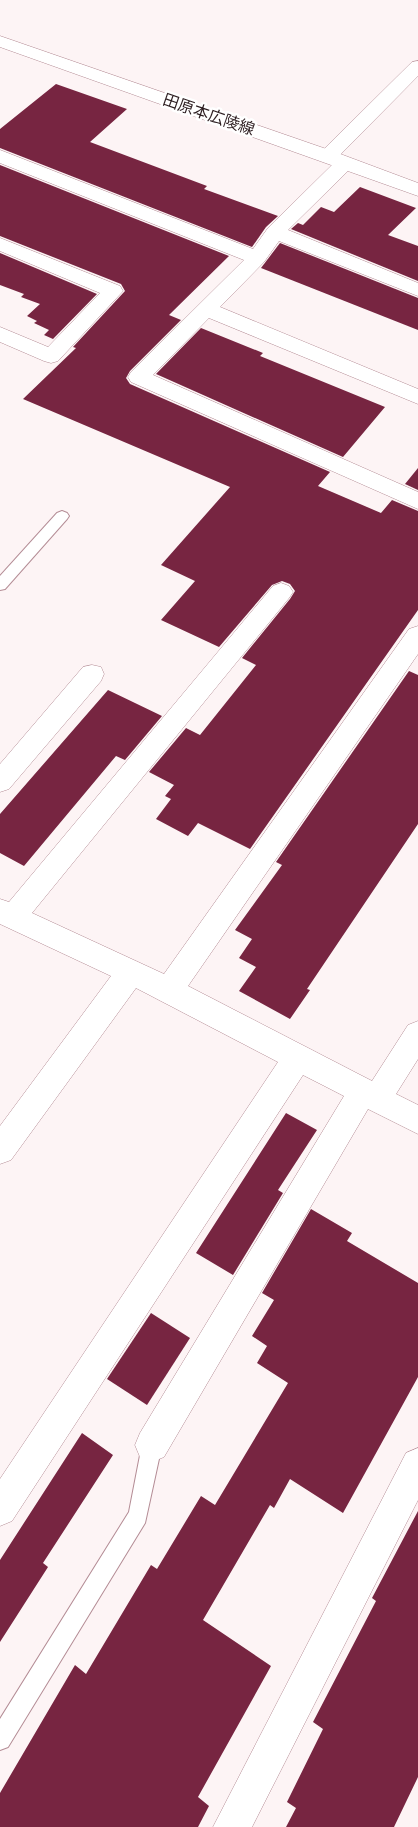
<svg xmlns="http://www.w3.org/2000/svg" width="418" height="1827" font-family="'Sofia Sans Condensed','Noto Sans JP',sans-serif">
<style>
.building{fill:#772541}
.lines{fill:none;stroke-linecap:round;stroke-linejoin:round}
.lane-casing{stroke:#b48c95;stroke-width:2}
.street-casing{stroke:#b48c95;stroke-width:1}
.secondary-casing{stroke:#b48c95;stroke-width:1}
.lane{fill:#fff;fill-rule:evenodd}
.street{fill:#fff;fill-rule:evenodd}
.secondary{fill:#fff;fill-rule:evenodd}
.labels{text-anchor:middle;stroke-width:5;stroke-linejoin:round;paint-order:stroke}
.far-street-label{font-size:16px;fill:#2d1e21;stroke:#fff}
</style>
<rect width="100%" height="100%" fill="#fdf4f5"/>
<g class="building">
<polygon points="56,84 127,109 90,142 207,186 204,189 278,216 266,227 252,247 0,148 0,129"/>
<polygon points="0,165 229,256 169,315 181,320 130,371 126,378 130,384 330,472 318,486 381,513 392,500 418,511 418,610 250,849 198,823 188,836 156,819 171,799 165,796 174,785 149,772 186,728 200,735 256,665 242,658 290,599 295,591 290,584 282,581 272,585 219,647 161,620 195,581 161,565 230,487 23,399 76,348 73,347 125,291 121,284 0,236"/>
<polygon points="360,187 416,208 388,235 418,246 418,281 291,229 298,223 303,225 321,207 334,212"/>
<polygon points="280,243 418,298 418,330 261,268"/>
<polygon points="0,253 97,294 53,339 44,335 49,330 34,323 37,321 27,316 40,304 21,297 24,294 0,285"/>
<polygon points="201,328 263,353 260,356 385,407 343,457 156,374"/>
<polygon points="418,468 418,490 405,484"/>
<polygon points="409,671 418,675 418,824 307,989 310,990 290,1019 239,991 256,967 239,958 252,939 235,930 282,865 276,862"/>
<polygon points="108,690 162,716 125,760 116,756 24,866 0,853 0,814"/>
<polygon points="286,1113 317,1130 278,1190 283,1193 233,1275 196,1253"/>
<polygon points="311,1209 352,1233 347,1241 418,1283 418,1377 343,1513 290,1479 274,1508 270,1505 203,1620 271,1666 198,1797 209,1806 198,1827 0,1827 0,1793 75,1665 86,1674 151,1565 157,1569 201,1496 215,1505 288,1383 257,1363 267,1346 252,1336 274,1300 262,1293"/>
<polygon points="151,1313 190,1338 147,1405 107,1379"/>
<polygon points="82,1433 113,1455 43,1563 48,1567 0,1642 0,1560"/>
<polygon points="418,1511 418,1777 394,1827 286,1827 296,1808 287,1802 323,1729 313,1722 376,1601 372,1598"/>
</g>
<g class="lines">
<defs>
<g id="lane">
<polygon points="62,511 67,513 69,516 67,519 5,589 0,590 0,576 57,513"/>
<polygon points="152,1435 159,1438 162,1445 145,1523 8,1747 0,1750 0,1719 129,1512 142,1445 145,1438"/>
</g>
<g id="street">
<polygon points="418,61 418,76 335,160 328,162 321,160 319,156 321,152 412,62"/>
<polygon points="0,150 253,249 268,228 338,159 345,157 352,159 354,163 352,167 288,230 418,283 418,296 279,241 264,262 220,307 418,389 418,404 209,318 153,375 418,492 418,509 131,382 128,377 131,372 244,260 0,163"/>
<polygon points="0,238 120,286 123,291 58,361 51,363 44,361 0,342 0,327 48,347 100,293 0,251"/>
<polygon points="281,583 289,586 293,592 289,598 32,913 164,974 409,629 418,626 418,654 188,986 372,1081 408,1025 418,1021 418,1059 396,1094 418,1105 418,1134 368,1109 164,1457 152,1462 140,1457 135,1445 140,1433 344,1096 303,1075 12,1521 0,1526 0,1479 278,1062 136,988 11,1160 0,1164 0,1126 111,976 0,924 0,899 9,902 273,586"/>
<polygon points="92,665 101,667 104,674 101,681 9,789 0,792 0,764 83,667"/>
<polygon points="418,1448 418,1500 252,1827 213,1827 406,1453"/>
</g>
<polygon id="secondary" points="0,36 335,152 418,183 418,196 0,47"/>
</defs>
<use href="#lane" class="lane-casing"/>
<use href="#street" class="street-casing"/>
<use href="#secondary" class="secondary-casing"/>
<use href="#lane" class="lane"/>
<use href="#street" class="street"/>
<use href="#secondary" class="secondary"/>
</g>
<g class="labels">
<g class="far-street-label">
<text transform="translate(209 114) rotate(19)" y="6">田原本広陵線</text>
</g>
</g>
</svg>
